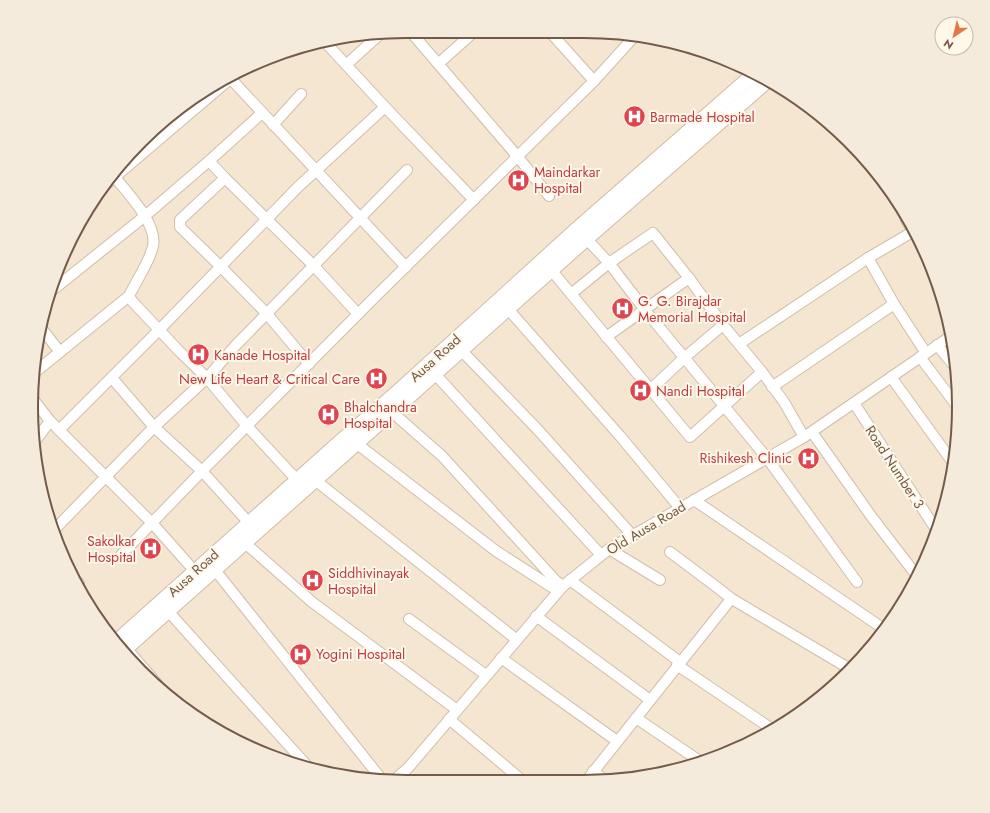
<svg xmlns="http://www.w3.org/2000/svg" width="990" height="813" font-family="Jost,sans-serif">
<style>
.residential{fill:#f4e6d1}
.lines{fill:none;stroke-linecap:round;stroke-linejoin:round}
.minor-casing{stroke:#cfbead;stroke-width:12}
.secondary-casing{stroke:#d0bca7;stroke-width:16}
.minor{stroke:#fff;stroke-width:10}
.secondary{stroke:#fff;stroke-width:14}
.labels{text-anchor:middle;stroke-width:4;stroke-linejoin:round;paint-order:stroke}
.health-label{font-size:14px;fill:#be3a42;stroke:#fff8e9;text-anchor:start}
.street-label{font-size:14px;fill:#745b49;stroke:#fff8e9}
.rim{fill:none;stroke:#745b49;stroke-width:2}
</style>
<rect width="100%" height="100%" fill="#fcf4e3"/>
<g class="residential">
<polygon points="407,31 608,32 727,59 792,94 849,141 920,241 946,310 958,382 956,456 939,527 909,594 866,654 812,705 772,729 677,665 586,781 382,781 310,769 240,743 178,704 109,635 70,572 38,480 32,382 51,286 94,198 141,141 219,81 310,44"/>
<polygon points="679,670 769,731 749,743 680,769 608,781 591,781"/>
</g>
<g class="lines">
<defs>
<g id="minor">
<polyline points="410,31 518,157 549,196"/>
<polyline points="550,32 594,81"/>
<polyline points="325,42 385,107 474,200"/>
<polyline points="438,64 475,31"/>
<polyline points="346,65 379,35"/>
<polyline points="231,79 406,267"/>
<polyline points="828,124 850,142"/>
<polyline points="273,125 301,94"/>
<path d="M113 175C126 191 158 224 153 246 150 261 136 281 129 296L132 301 179 351 207 378 247 426 297 480"/>
<polyline points="225,178 209,161 262,113"/>
<polyline points="102,188 236,74"/>
<polyline points="906,220 923,247"/>
<polyline points="583,235 609,263 645,310 767,458 857,582"/>
<polyline points="868,258 914,231"/>
<polyline points="552,271 690,437 762,372"/>
<polyline points="49,293 145,216 209,161"/>
<polyline points="571,294 609,263 653,233 689,278 723,325 762,372 784,402 804,437"/>
<polyline points="894,304 926,353"/>
<polyline points="508,309 620,436 680,508"/>
<polyline points="42,329 60,352"/>
<polyline points="606,337 689,278"/>
<polyline points="739,344 868,258 894,304 772,387"/>
<polyline points="937,345 956,368"/>
<polyline points="461,350 539,431 632,535"/>
<polyline points="920,357 957,406"/>
<polyline points="309,364 267,314 221,267 180,227 180,220 225,178 314,266 358,314"/>
<polyline points="34,373 129,296"/>
<polyline points="435,374 601,555"/>
<polyline points="891,377 954,464"/>
<polyline points="112,378 154,427 202,471 249,523"/>
<polyline points="650,390 684,358 723,325"/>
<polyline points="33,399 50,421 152,523 199,576"/>
<polyline points="854,403 937,531"/>
<polyline points="392,412 442,456 556,581 563,586"/>
<polyline points="59,430 159,330 298,187 385,107"/>
<polyline points="812,432 871,516 917,576"/>
<polyline points="36,440 50,421"/>
<polyline points="356,443 496,551 558,591"/>
<polyline points="315,480 517,640"/>
<polyline points="694,500 884,629"/>
<polyline points="55,529 154,427 207,378 236,345 407,170"/>
<polyline points="245,543 312,602 457,710"/>
<polyline points="609,549 660,580"/>
<polyline points="670,552 714,585 732,599 850,669"/>
<polyline points="121,555 202,471 375,297 594,81 633,38"/>
<polyline points="215,570 383,781"/>
<polyline points="73,578 79,583"/>
<polyline points="570,580 680,662"/>
<polyline points="168,611 310,769"/>
<polyline points="536,616 650,700"/>
<polyline points="409,619 486,675"/>
<polyline points="126,648 158,685"/>
<polyline points="501,658 617,741"/>
<polyline points="677,665 772,729"/>
<polyline points="636,718 701,762"/>
<polyline points="449,719 523,781"/>
<polyline points="593,771 606,781"/>
<polyline points="393,781 408,768 563,586 609,549 804,437 951,336"/>
<polyline points="586,781 731,599"/>
</g>
<g id="secondary">
<polyline points="116,642 340,442 401,389 576,230 754,74"/>
<polyline points="124,650 586,239 767,81"/>
</g>
</defs>
<use href="#minor" class="minor-casing"/>
<use href="#secondary" class="secondary-casing"/>
<use href="#minor" class="minor"/>
<use href="#secondary" class="secondary"/>
</g>
<defs>
<symbol id="hospital-disc" viewBox="-11 -11 22 22"><circle r="9.5" fill="#e0444e" stroke="#fff8e9"/><path d="M-5-5h3v3.5h4V-5h3V5h-3V1.5h-4V5h-3Z" fill="#fff"/></symbol>
</defs>
<g fill-rule="evenodd">
<use href="#hospital-disc" x="622" y="104" width="25" height="25"/>
<use href="#hospital-disc" x="506" y="168" width="25" height="25"/>
<use href="#hospital-disc" x="610" y="296" width="25" height="25"/>
<use href="#hospital-disc" x="186" y="342" width="25" height="25"/>
<use href="#hospital-disc" x="364" y="366" width="25" height="25"/>
<use href="#hospital-disc" x="628" y="378" width="25" height="25"/>
<use href="#hospital-disc" x="316" y="402" width="25" height="25"/>
<use href="#hospital-disc" x="796" y="446" width="25" height="25"/>
<use href="#hospital-disc" x="138" y="536" width="25" height="25"/>
<use href="#hospital-disc" x="300" y="568" width="25" height="25"/>
<use href="#hospital-disc" x="288" y="642" width="25" height="25"/>
</g>
<g class="labels">
<g class="health-label">
<text x="650" y="122">Barmade Hospital</text>
<text x="534" y="177">Maindarkar<tspan x="534" dy="16">Hospital</tspan></text>
<text x="638" y="306">G. G. Birajdar<tspan x="638" dy="16">Memorial Hospital</tspan></text>
<text x="214" y="360">Kanade Hospital</text>
<text x="360" y="384" text-anchor="end">New Life Heart &amp; Critical Care</text>
<text x="656" y="396">Nandi Hospital</text>
<text x="344" y="412">Bhalchandra<tspan x="344" dy="16">Hospital</tspan></text>
<text x="792" y="463" text-anchor="end">Rishikesh Clinic</text>
<text x="136" y="546" text-anchor="end">Sakolkar<tspan x="136" dy="16">Hospital</tspan></text>
<text x="328" y="578">Siddhivinayak<tspan x="328" dy="16">Hospital</tspan></text>
<text x="316" y="659">Yogini Hospital</text>
</g>
<g class="street-label">
<text transform="translate(435 358) rotate(-42)" y="5">Ausa Road</text>
<text transform="translate(895 467) rotate(57)" y="5">Road Number 3</text>
<text transform="translate(646 528) rotate(-31)" y="5">Old Ausa Road</text>
<text transform="translate(193 573) rotate(-42)" y="5">Ausa Road</text>
</g>
</g>
<path d="M0 0H990V813H0ZM406 38H584A368 368 0 0 1 952 406V407A368 368 0 0 1 584 775H406A368 368 0 0 1 38 407V406A368 368 0 0 1 406 38Z" fill="#f4ebdc" fill-rule="evenodd"/>
<path class="rim" d="M406 38H584A368 368 0 0 1 952 406V407A368 368 0 0 1 584 775H406A368 368 0 0 1 38 407V406A368 368 0 0 1 406 38Z"/>
<g transform="translate(954 36) rotate(215)"><circle r="19" fill="#fff8e9" stroke="#c7b9a9"/>
<path d="M0-3L7 15L0 10L-7 15Z" fill="#e67548"/>
<text y="-6" font-size="11" font-weight="bold" text-anchor="middle" fill="#745b49">N</text>
</g>
</svg>
